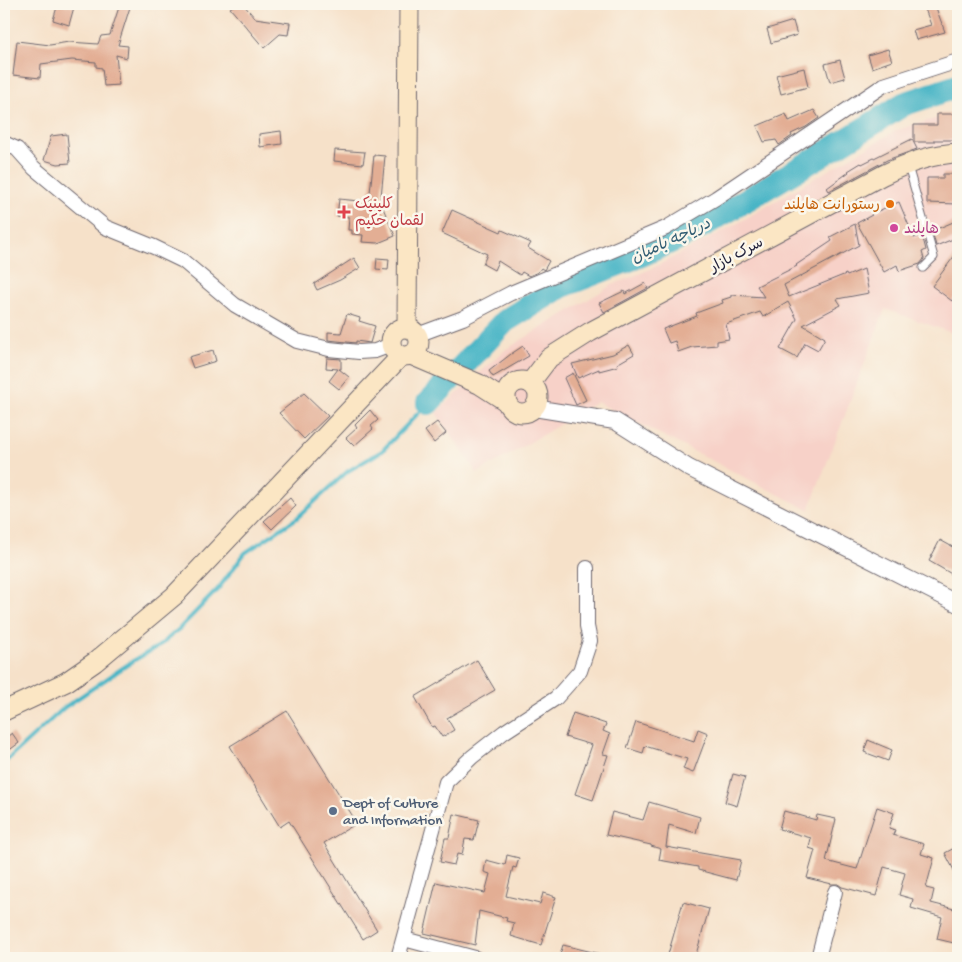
<svg xmlns="http://www.w3.org/2000/svg" width="962" height="962" font-family="'Gochi Hand','Playpen Sans Arabic',sans-serif">
<style>
.built{fill:#f7d1c8}
.lines{fill:none;stroke-linecap:round;stroke-linejoin:round}
.stream{stroke:#49b5c6;stroke-width:4}
.river{stroke:#49b5c6;stroke-width:24}
.building{fill:#e3ae94}
.service-casing{stroke:#6c656d;stroke-width:9}
.minor-casing{stroke:#6c656d;stroke-width:16}
.tertiary-casing{stroke:#6c656d;stroke-width:18}
.secondary-casing{stroke:#6c656d;stroke-width:21}
.service{stroke:#fff;stroke-width:7}
.minor{stroke:#fff;stroke-width:14}
.tertiary{stroke:#fff;stroke-width:16}
.secondary{stroke:#fbe6c4;stroke-width:19}
.food-dot{fill:#e8710a;stroke:#fbf7ec;stroke-width:2}
.health-dot{fill:#e0444e;stroke:#fbf7ec;stroke-width:2}
.hotel-dot{fill:#d1479c;stroke:#fbf7ec;stroke-width:2}
.service-dot{fill:#5c6f8a;stroke:#fbf7ec;stroke-width:2}
.labels{text-anchor:middle;stroke-width:5;stroke-linejoin:round;paint-order:stroke}
.health-label{font-size:15px;fill:#be3a42;stroke:#fbf7ec;text-anchor:start}
.food-label{font-size:15px;fill:#c56008;stroke:#fbf7ec;text-anchor:end}
.hotel-label{font-size:15px;fill:#b23c85;stroke:#fbf7ec;text-anchor:start}
.street-label{font-size:15px;fill:#22223b;stroke:#fbf7ec}
.service-label{font-size:15px;fill:#4e5e75;stroke:#fbf7ec;text-anchor:start}
.water-label{font-size:16px;font-style:italic;fill:#325d73;stroke:#fbf7ec}
</style>
<rect width="100%" height="100%" fill="#fbf7ec"/>
<filter id="ink" filterUnits="userSpaceOnUse"><feTurbulence type="fractalNoise" baseFrequency=".02" numOctaves="2"/><feDisplacementMap in="SourceGraphic" scale="10" xChannelSelector="R" yChannelSelector="G"/><feConvolveMatrix kernelMatrix="1 2 1 2 8 2 1 2 1" color-interpolation-filters="sRGB"/></filter>
<filter id="wash" filterUnits="userSpaceOnUse"><feTurbulence type="fractalNoise" baseFrequency=".0096" numOctaves="4" result="noise"/><feDisplacementMap in="SourceGraphic" scale="20" xChannelSelector="R" yChannelSelector="G"/><feGaussianBlur stdDeviation="1.12" result="paint"/><feColorMatrix in="noise" values="0 0 0 0 0 0 0 0 0 0 0 0 0 0 0 0 0 1.4 0 .05"/><feComposite in="paint" operator="in"/></filter>
<g filter="url(#wash)">
<rect width="100%" height="100%" fill="#f6e1c9"/>
<polygon class="built" points="958,112 958,335 885,309 809,510 597,402 524,446 477,473 436,413 505,350 612,285 651,269 738,223 897,130"/>
<g class="lines">
<polyline class="stream" points="4,763 65,707 133,661 159,646 179,629 218,589 245,553 297,518 348,471 382,451 428,403"/>
<polyline class="river" points="428,403 505,321 562,286 641,255 692,232 832,149 904,104 958,86"/>
</g>
<g id="blocks">
<g class="building">
<polygon points="58,4 74,7 69,25 53,20"/>
<polygon points="120,4 131,4 118,45 128,46 127,58 116,55 119,85 104,86 102,68 96,67 96,62 72,60 41,64 40,78 13,75 17,41 50,45 69,42 98,44 101,36 110,35"/>
<polygon points="236,4 243,4 255,18 290,23 288,35 280,34 264,48 230,8"/>
<polygon points="935,5 945,32 916,40 913,30 931,25 925,9"/>
<polygon points="793,21 797,35 771,43 767,29"/>
<polygon points="888,49 892,61 872,68 868,55"/>
<polygon points="840,60 845,78 830,82 825,64"/>
<polygon points="804,68 808,87 781,94 776,75"/>
<polygon points="814,110 819,118 806,127 791,134 792,136 779,145 776,140 764,142 757,126 786,114 789,121"/>
<polygon points="937,114 958,114 958,140 934,140 934,142 914,142 914,125 937,125"/>
<polygon points="281,131 282,144 260,147 259,134"/>
<polygon points="67,134 70,163 58,164 44,160 51,136"/>
<polygon points="912,139 917,149 887,160 829,191 827,188 849,172 848,171 861,163 862,164"/>
<polygon points="335,150 365,152 363,164 334,161"/>
<polygon points="374,155 385,156 380,207 383,208 395,236 378,243 362,242 363,235 352,234 352,230 348,230 349,217 337,216 339,199 369,202"/>
<polygon points="943,174 958,174 958,204 927,203 927,178 943,178"/>
<polygon points="899,202 914,238 922,235 926,250 922,252 924,259 920,264 899,271 897,265 884,272 857,223 872,215 871,214"/>
<polygon points="452,210 501,232 502,230 531,243 528,248 549,261 544,270 541,268 538,272 529,276 522,272 520,275 498,261 494,270 483,264 487,254 442,233"/>
<polygon points="958,220 958,237 936,246 932,231"/>
<polygon points="855,224 859,245 784,285 789,297 846,274 847,276 864,269 869,293 837,299 841,305 803,325 825,338 818,350 805,343 797,358 780,349 797,319 788,302 763,317 760,312 726,324 729,339 717,341 717,345 692,347 678,352 675,341 669,343 663,329 697,316 696,313 723,303 722,300 731,297 731,295 764,297 757,286 797,266 796,265 832,241 830,237"/>
<polygon points="958,251 958,292 952,301 932,286"/>
<polygon points="354,258 360,268 340,280 317,290 314,284"/>
<polygon points="377,258 389,259 388,270 376,269"/>
<polygon points="645,283 648,288 604,312 599,303 624,291 625,294"/>
<polygon points="347,314 360,318 359,321 375,326 370,343 356,341 356,343 328,340 328,332 341,333"/>
<polygon points="629,345 634,354 617,364 618,366 599,371 599,369 578,378 572,364 613,354"/>
<polygon points="523,346 529,356 493,377 489,371 511,354"/>
<polygon points="213,350 216,361 193,368 189,357"/>
<polygon points="327,358 341,359 341,369 339,369 349,377 339,389 329,381 338,369 326,368"/>
<polygon points="573,373 586,400 576,405 564,378"/>
<polygon points="304,393 328,416 304,439 279,413"/>
<polygon points="370,410 378,420 371,426 373,429 354,446 346,438 357,428 355,425"/>
<polygon points="437,422 446,433 434,443 425,431"/>
<polygon points="290,498 296,506 272,529 264,521"/>
<polygon points="940,540 958,550 958,569 955,576 929,561"/>
<polygon points="477,660 495,690 447,718 454,730 442,737 435,726 432,727 415,697"/>
<polygon points="287,711 357,823 324,843 377,930 363,939 289,821 280,827 230,746"/>
<polygon points="573,713 606,724 603,731 610,734 603,754 608,755 593,800 575,794 592,745 565,737"/>
<polygon points="636,722 694,741 698,729 708,733 693,773 683,769 687,759 645,746 643,753 627,748"/>
<polygon points="12,733 19,743 4,754 4,739"/>
<polygon points="868,740 892,750 888,761 864,752"/>
<polygon points="733,774 745,777 737,806 725,802"/>
<polygon points="649,802 700,817 696,833 669,825 666,847 741,860 736,880 698,870 698,867 659,860 661,849 651,846 651,845 606,835 612,812 643,820"/>
<polygon points="877,807 894,813 889,828 895,830 893,835 924,844 921,854 934,858 926,888 934,890 931,903 958,910 958,944 937,939 942,917 911,908 913,899 899,895 905,873 884,867 876,896 842,887 838,884 832,884 807,878 815,850 809,848 811,838 779,829 784,811 816,820 817,815 836,819 826,861 857,869"/>
<polygon points="454,814 479,820 474,840 465,839 462,855 457,854 454,865 440,862 445,838 449,838"/>
<polygon points="958,846 958,878 945,853"/>
<polygon points="507,855 519,858 516,868 513,867 506,896 540,904 543,893 556,897 541,945 511,936 514,923 506,921 507,918 479,911 475,945 424,933 436,882 485,893 490,874 484,872 486,860 505,865"/>
<polygon points="683,902 709,909 695,958 667,958"/>
<polygon points="563,945 601,954 600,958 559,958"/>
</g>
</g>
</g>
<g filter="url(#ink)">
<use href="#blocks" fill-opacity="0" stroke="#6c656d" stroke-width="1"/>
<g class="lines">
<defs>
<polyline id="service" points="908,166 934,257 923,268"/>
<g id="minor">
<polyline points="4,143 17,149 34,168 105,227 154,247 183,261 235,305 297,341 329,349 359,352 375,351 391,345"/>
<polyline points="417,335 463,318 511,293 666,228 716,198 884,85 958,61"/>
<polyline points="404,939 475,958"/>
<polyline points="398,958 446,782 472,757 504,732 556,698 580,671 590,641 587,626 587,568"/>
<polyline points="818,958 835,892"/>
</g>
<polyline id="tertiary" points="534,408 615,421 689,468 958,604"/>
<g id="secondary">
<circle cx="405" cy="342" r="14"/>
<polyline points="407,328 409,4"/>
<polyline points="411,355 479,384 507,402"/>
<circle cx="522" cy="397" r="16"/>
<path d="M530 383 549 358 590 332 883 175C907 163 931 154 958 153"/>
<polyline points="4,711 66,682 95,662 174,596 401,356"/>
</g>
</defs>
<use href="#service" class="service-casing"/>
<use href="#minor" class="minor-casing"/>
<use href="#tertiary" class="tertiary-casing"/>
<use href="#secondary" class="secondary-casing"/>
<use href="#service" class="service"/>
<use href="#minor" class="minor"/>
<use href="#tertiary" class="tertiary"/>
<use href="#secondary" class="secondary"/>
</g>
</g>
<circle class="food-dot" cx="890" cy="204" r="5"/>
<path class="health-dot" d="M341.5 204.5h5v5h5v5h-5v5h-5v-5h-5v-5h5z"/>
<circle class="hotel-dot" cx="894" cy="228" r="5"/>
<circle class="service-dot" cx="333" cy="811" r="5"/>
<g class="labels">
<g class="health-label">
<text x="355" y="208">کلینیک<tspan x="355" dy="17">لقمان حکیم</tspan></text>
</g>
<g class="food-label">
<text x="880" y="209">رستورانت هایلند</text>
</g>
<g class="hotel-label">
<text x="904" y="233">هایلند</text>
</g>
<g class="street-label">
<text transform="translate(736 254) rotate(-28)" y="5">سرک بازار</text>
</g>
<g class="service-label">
<text x="343" y="807">Dept of Culture<tspan x="343" dy="17">and Information</tspan></text>
</g>
<g class="water-label">
<text transform="translate(670 239) rotate(-25)" y="6">دریاچه بامیان</text>
</g>
</g>
<rect width="962" height="962" fill="none" stroke="#fbf7ec" stroke-width="20"/>
</svg>
